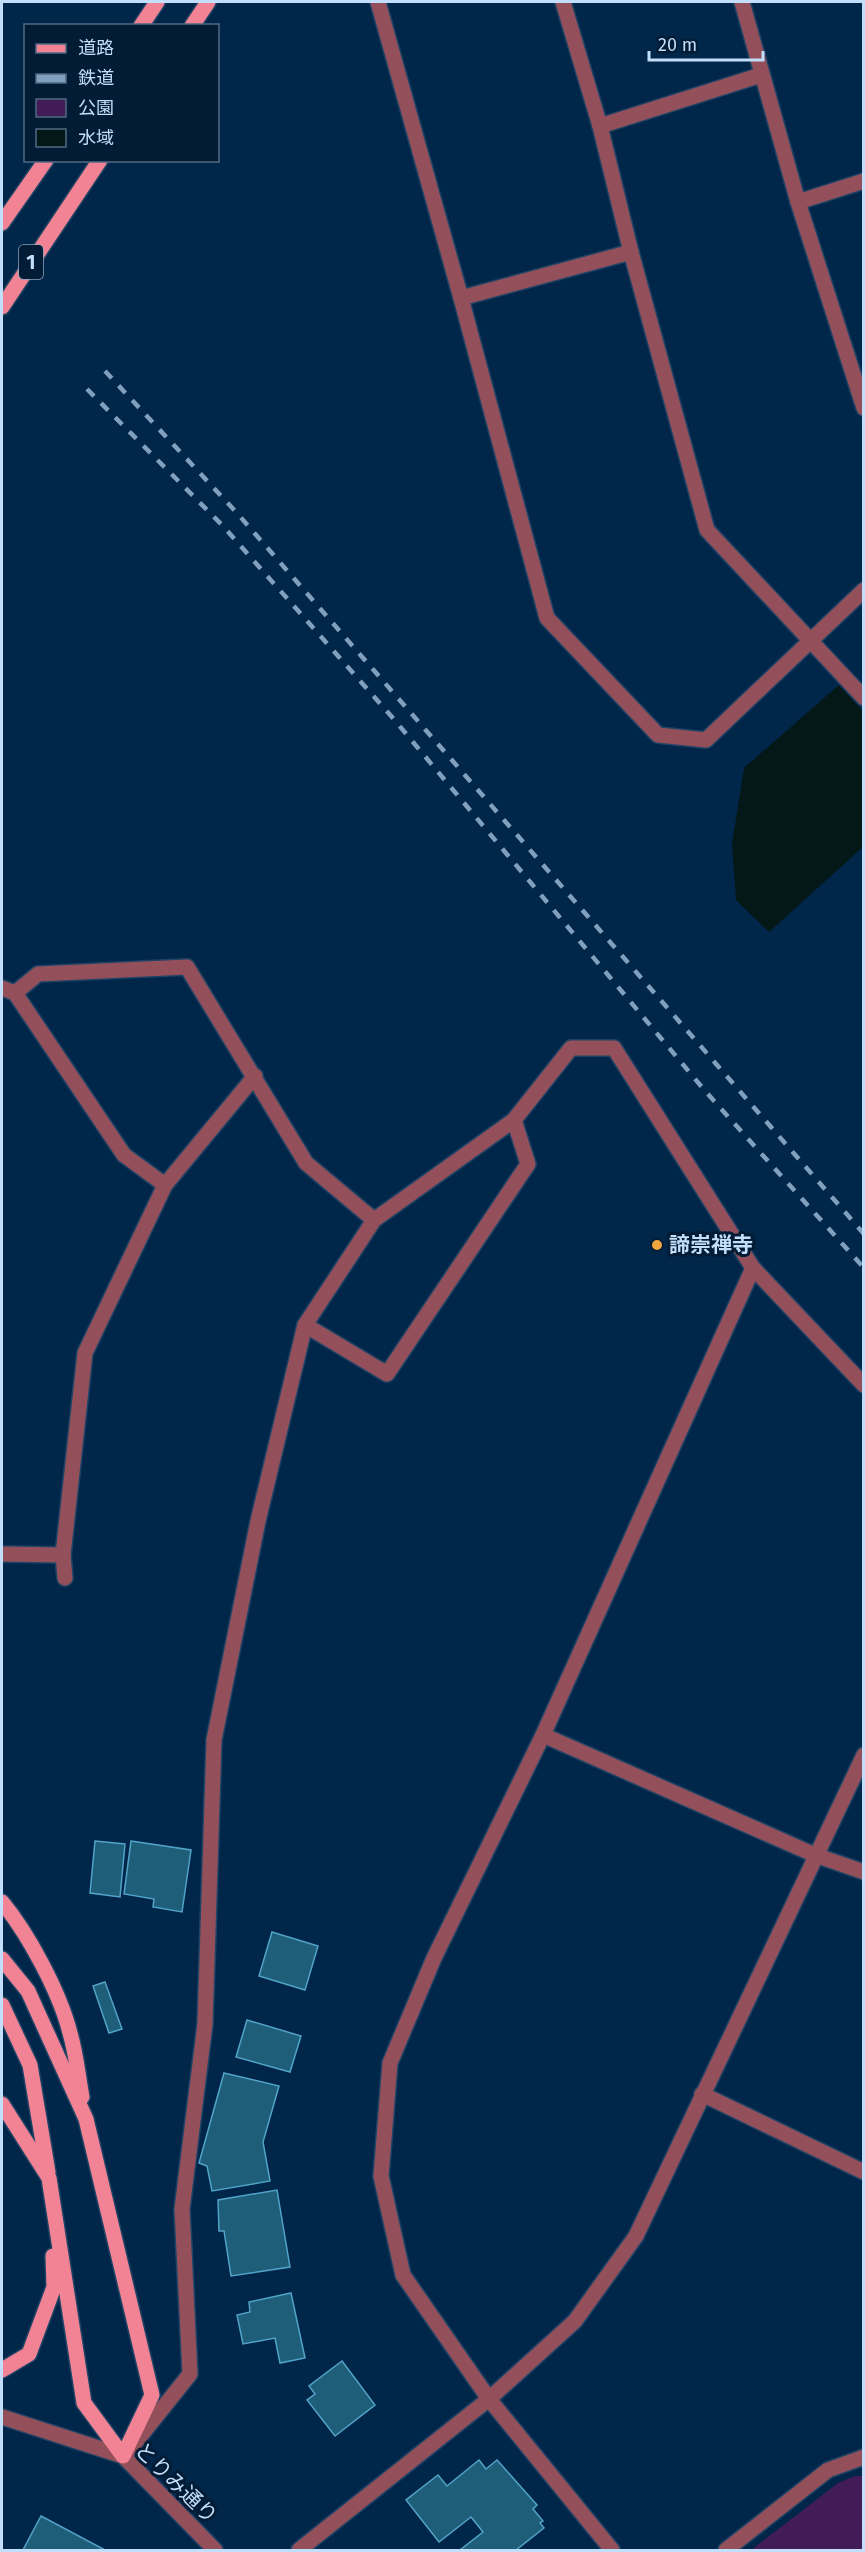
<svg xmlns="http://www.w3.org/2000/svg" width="865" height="2552" font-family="'Fira Sans','Noto Sans JP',sans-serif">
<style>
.green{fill:#411c57}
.water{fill:#041817}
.building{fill:#1e5e79;stroke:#52a3c8;stroke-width:1.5}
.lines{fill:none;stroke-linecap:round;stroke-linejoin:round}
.service-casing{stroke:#1f4365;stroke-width:18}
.minor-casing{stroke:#1f4365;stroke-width:18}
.tertiary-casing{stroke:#1f4365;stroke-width:18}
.primary-casing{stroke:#1f4365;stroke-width:18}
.service{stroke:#93505b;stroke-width:15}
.minor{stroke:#93505b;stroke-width:15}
.tertiary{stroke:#93505b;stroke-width:15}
.primary{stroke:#f18395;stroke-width:15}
.rail{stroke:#81a0be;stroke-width:4.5;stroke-dasharray:10 10;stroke-linecap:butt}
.poi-dot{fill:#f1a640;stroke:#031c35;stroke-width:2}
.labels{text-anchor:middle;stroke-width:6;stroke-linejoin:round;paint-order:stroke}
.shield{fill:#031c35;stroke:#89a4bf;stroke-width:1.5}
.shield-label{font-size:20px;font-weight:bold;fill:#c3defa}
.poi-label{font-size:21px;font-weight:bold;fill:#c3defa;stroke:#031c35;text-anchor:start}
.street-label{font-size:21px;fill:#c3defa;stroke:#031c35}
</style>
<rect width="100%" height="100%" fill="#002649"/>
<polygon class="green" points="855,2476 863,2476 863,2550 751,2550 838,2483"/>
<polygon class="water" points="839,685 863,711 863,847 769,932 736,900 732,844 744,768"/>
<g class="building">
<polygon points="95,1841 125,1844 120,1897 90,1893"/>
<polygon points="131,1841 191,1850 182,1912 153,1907 154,1899 124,1894"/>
<polygon points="272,1932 318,1946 305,1990 259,1976"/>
<polygon points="105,1982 122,2029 109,2033 93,1986"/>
<polygon points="247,2020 301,2036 290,2072 236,2057"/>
<polygon points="224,2073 279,2086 263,2142 270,2181 212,2191 207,2166 199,2163"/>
<polygon points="277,2190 290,2267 231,2276 224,2231 219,2231 218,2200"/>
<polygon points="291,2293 305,2358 280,2363 275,2338 243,2344 237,2315 250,2312 249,2302"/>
<polygon points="342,2361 375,2405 335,2436 307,2400 315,2394 309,2386"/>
<polygon points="479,2460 486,2469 497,2460 537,2505 533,2509 543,2521 540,2523 544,2528 516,2550 460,2550 483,2532 471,2517 439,2542 406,2500 438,2475 447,2486"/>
<polygon points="41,2516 105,2550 23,2550"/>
</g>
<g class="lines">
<defs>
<polyline id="service" points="2,1554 63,1555"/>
<g id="minor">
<polyline points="378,2 461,298"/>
<polyline points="563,2 600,126 631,252 707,530 864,698"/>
<polyline points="742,2 798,202 864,408"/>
<polyline points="600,126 761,75"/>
<polyline points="798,202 864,181"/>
<polyline points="631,252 461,298 547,618 658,735 706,740 864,590"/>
<polyline points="2,988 15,993 38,974 187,967 306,1163 374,1220"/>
<polyline points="15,993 124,1155 165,1185"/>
<polyline points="305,1325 387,1374 528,1164 514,1120"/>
<polyline points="65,1578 63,1555 85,1353 165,1185 255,1076"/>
<polyline points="543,1735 815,1855 864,1872"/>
<polyline points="702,2094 864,2172"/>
<polyline points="130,2449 190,2374 182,2209 205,2024 214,1740 258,1521 305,1325 374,1220 514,1120 571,1048 614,1048 753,1268 864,1385"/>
<polyline points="299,2550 489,2399 575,2321 636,2236 864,1755"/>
<polyline points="612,2550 489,2399 403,2275 381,2176 390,2063 434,1958 543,1735 753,1268"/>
<polyline points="726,2550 828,2470 864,2457"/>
</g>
<polyline id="tertiary" points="2,2417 123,2456 215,2550"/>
<g id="primary">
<polyline points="141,26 157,2"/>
<polyline points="192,26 208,2"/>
<polyline points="2,223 46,160"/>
<polyline points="2,307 100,160"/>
<path d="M2 1902C28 1933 60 1993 70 2033 76 2053 78 2075 82 2097"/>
<polyline points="2,1959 28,1991 86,2119 152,2395 123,2456 84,2403 49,2178 2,2104"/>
<polyline points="2,2005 30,2065 48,2172"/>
<polyline points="2,2370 29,2354 54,2287 53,2256"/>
</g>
</defs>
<use href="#service" class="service-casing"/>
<use href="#minor" class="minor-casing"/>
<use href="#tertiary" class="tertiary-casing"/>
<use href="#primary" class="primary-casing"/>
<use href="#service" class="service"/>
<use href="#minor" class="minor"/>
<use href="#tertiary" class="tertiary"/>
<use href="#primary" class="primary"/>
<g class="rail">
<polyline points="105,371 237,513 864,1234"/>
<polyline points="87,389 223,526 392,717 706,1092 864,1268"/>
</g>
</g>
<circle class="poi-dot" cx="657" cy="1245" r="6"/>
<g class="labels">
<rect class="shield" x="19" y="245" width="24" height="34" rx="4.5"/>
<g class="shield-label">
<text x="31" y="269">1</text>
</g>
<g class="poi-label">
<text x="669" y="1252">諦崇禅寺</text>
</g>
<g class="street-label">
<text transform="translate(176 2483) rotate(44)" y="7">とりみ通り</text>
</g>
</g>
<rect width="865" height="2552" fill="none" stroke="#c3defa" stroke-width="6"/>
<rect x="24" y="24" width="195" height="138" fill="#031c35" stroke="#506a84" stroke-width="1.5"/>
<rect x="36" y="44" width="30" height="9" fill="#f18395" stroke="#506a84" stroke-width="1.5"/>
<text x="78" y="54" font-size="18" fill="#c3defa">道路</text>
<rect x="36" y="74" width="30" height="9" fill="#81a0be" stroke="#506a84" stroke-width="1.5"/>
<text x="78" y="84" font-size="18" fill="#c3defa">鉄道</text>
<rect x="36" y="99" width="30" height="18" fill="#411c57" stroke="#506a84" stroke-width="1.5"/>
<text x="78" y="114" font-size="18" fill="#c3defa">公園</text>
<rect x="36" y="129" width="30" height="18" fill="#041817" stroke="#506a84" stroke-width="1.5"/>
<text x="78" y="144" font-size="18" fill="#c3defa">水域</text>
<path d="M649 51v9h114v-9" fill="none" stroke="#c3defa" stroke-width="3"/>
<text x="658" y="51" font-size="18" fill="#c3defa" stroke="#031c35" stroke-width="4.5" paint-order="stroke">20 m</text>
</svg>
